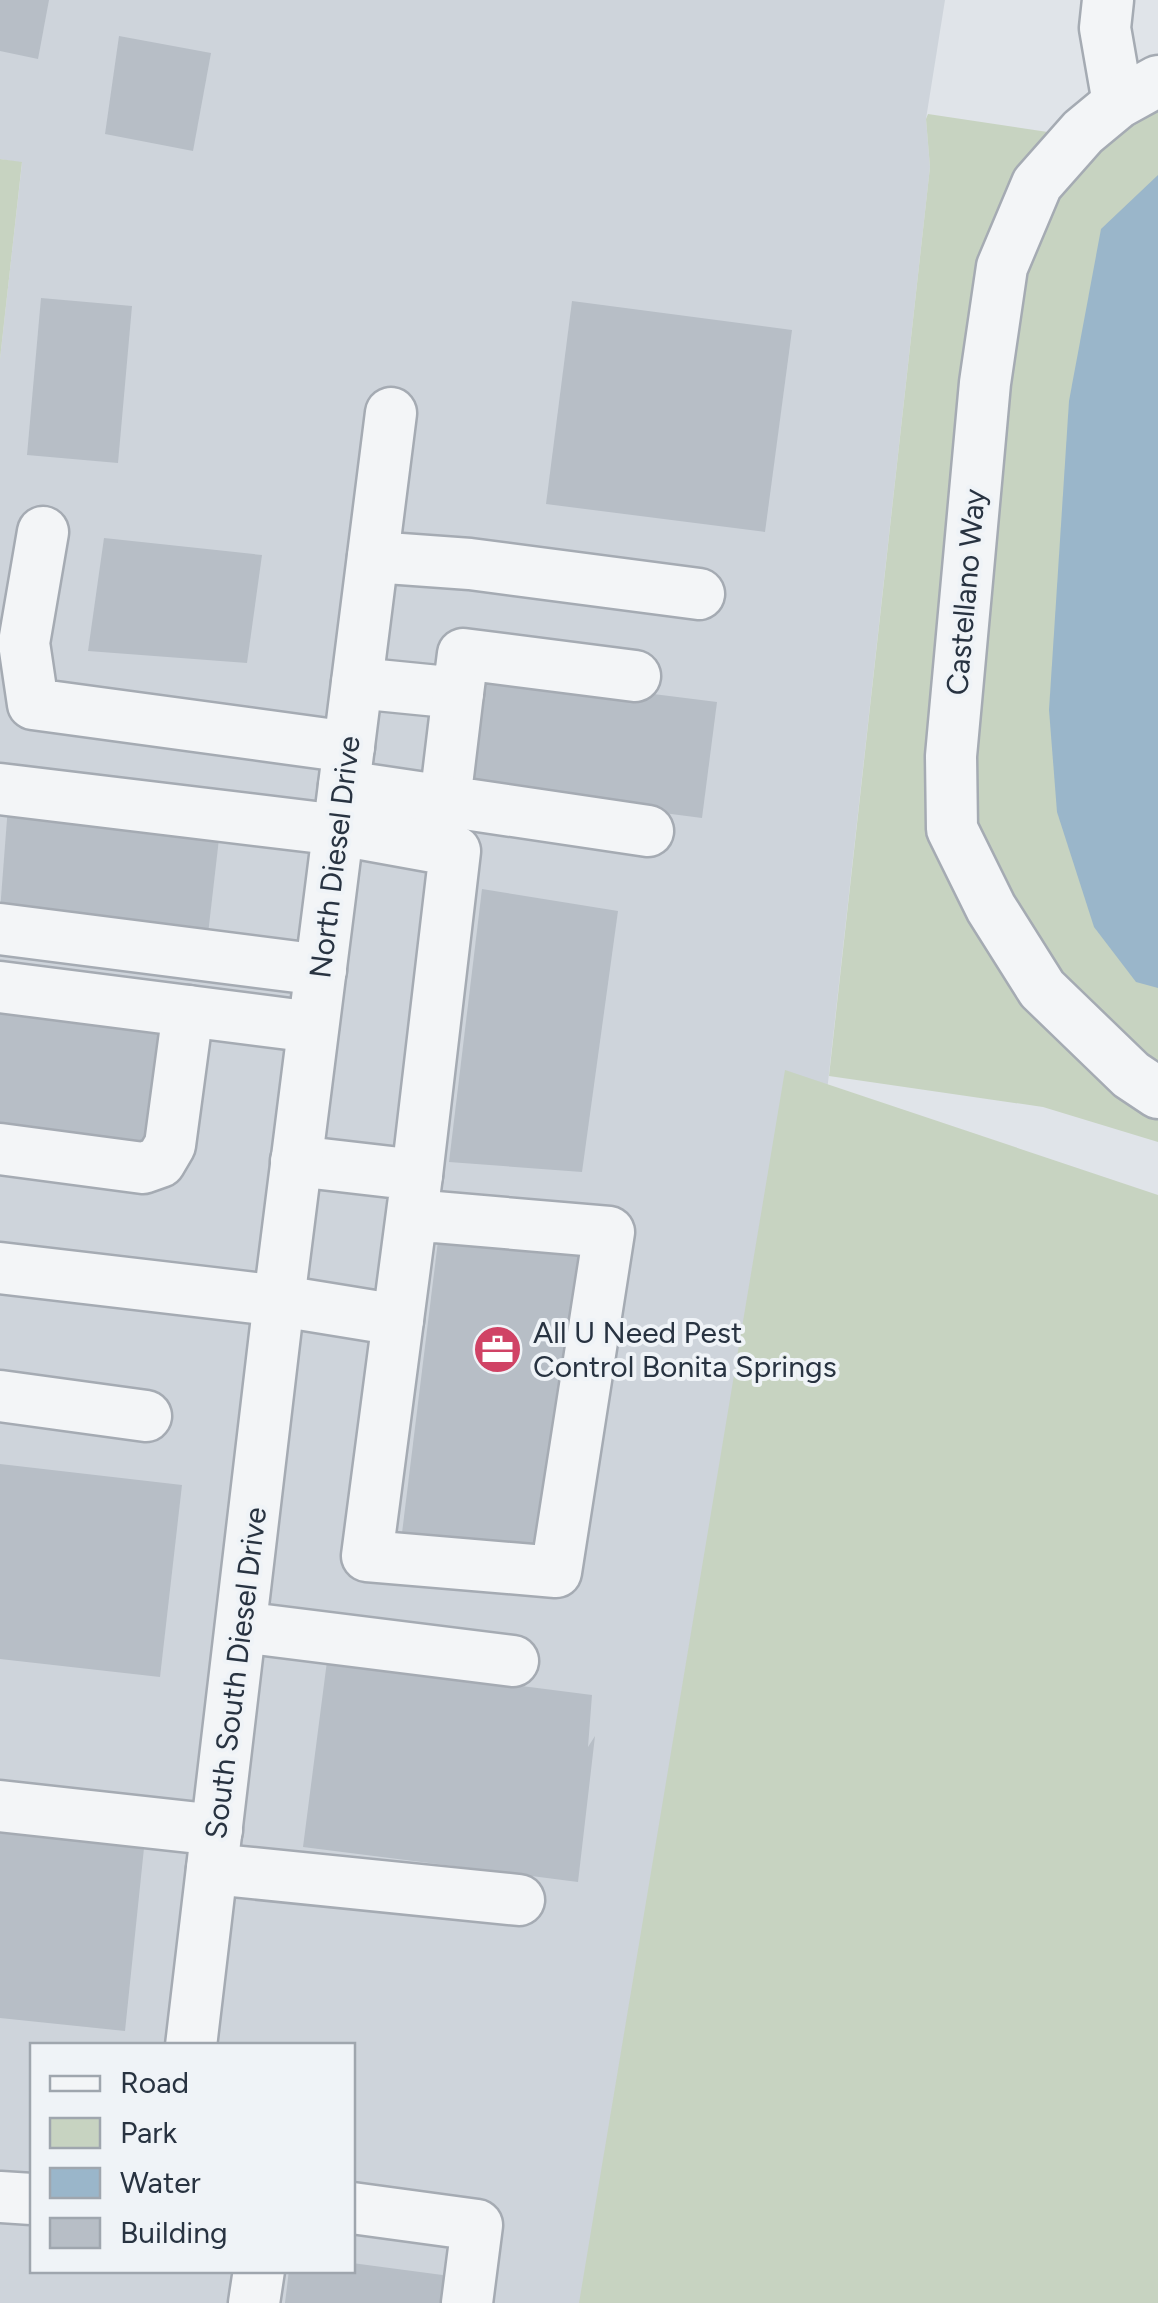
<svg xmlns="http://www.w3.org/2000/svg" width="1158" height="2303" font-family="Figtree,sans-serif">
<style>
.built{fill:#ced4db;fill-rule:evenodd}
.green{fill:#c7d3c1}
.water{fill:#9ab6ca}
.building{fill:#b7bec6}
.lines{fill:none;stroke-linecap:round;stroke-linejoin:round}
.minor-casing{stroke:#a5abb3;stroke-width:55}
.minor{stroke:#f3f5f7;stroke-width:50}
.labels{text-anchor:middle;stroke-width:8;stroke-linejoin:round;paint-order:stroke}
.street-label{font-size:30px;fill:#283341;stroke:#eff3f7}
.poi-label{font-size:30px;fill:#283341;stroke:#eff3f7;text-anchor:start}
</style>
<rect width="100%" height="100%" fill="#e0e4e9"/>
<path class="built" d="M0 0H945L926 119 930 167 692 2303H0V359L22 163 0 159ZM32 2046H352V2270H32Z"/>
<g class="green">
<polygon points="1158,104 1158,1142 1043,1107 829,1076 930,167 926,119 928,114 1088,138"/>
<polygon points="0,159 22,162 0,359"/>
<polygon points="785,1070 1158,1195 1158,2303 579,2303"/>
</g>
<polygon class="water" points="1158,175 1158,988 1136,982 1094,927 1057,812 1049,710 1069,401 1101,229"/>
<g class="building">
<polygon points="0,0 49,0 38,59 0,51"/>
<polygon points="119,36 211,53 193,151 105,134"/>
<polygon points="41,298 132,306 118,463 27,455"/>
<polygon points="572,301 792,330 765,532 546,504"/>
<polygon points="104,538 262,555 247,663 88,651"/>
<polygon points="487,673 717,702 702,818 472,788"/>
<polygon points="8,806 220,830 208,934 0,911"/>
<polygon points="482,889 618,911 582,1172 449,1162"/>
<polygon points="0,1008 168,1026 156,1149 0,1133"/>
<polygon points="447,1239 583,1256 544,1546 402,1533 438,1241"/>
<polygon points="0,1464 182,1485 160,1677 0,1659"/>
<polygon points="327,1661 592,1695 588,1747 595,1736 578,1882 303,1847"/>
<polygon points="0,1833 144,1848 125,2031 0,2018"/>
<polygon points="352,2263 450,2276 446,2303 285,2303 289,2270 352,2270"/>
</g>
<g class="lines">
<defs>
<g id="minor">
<polyline points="1108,0 1105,28 1118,103"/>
<polyline points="1158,81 1118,103 1083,132 1037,184 1002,267 985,383 951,756 952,829 991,908 1042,989 1131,1075 1158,1093"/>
<polyline points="43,532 24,643 33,704 349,747"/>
<polyline points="373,557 470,564 699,594"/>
<polyline points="357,683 458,693 463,654 635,676"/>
<polyline points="458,693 445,801 648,831"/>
<polyline points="344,786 445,801"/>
<polyline points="0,789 339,830 455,851 417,1175"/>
<polyline points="0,929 321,970"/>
<polyline points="0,987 313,1027"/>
<polyline points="0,1149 143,1168 160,1162 170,1145 188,1011"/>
<polyline points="296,1161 417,1175 367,1556 556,1572 609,1232 412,1215"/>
<polyline points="0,1268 281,1301 398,1320"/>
<polyline points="0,1396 146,1416"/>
<polyline points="241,1627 513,1661"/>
<polyline points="0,1806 217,1830"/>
<polyline points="212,1869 519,1900"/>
<polyline points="191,2046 280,1292 391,413"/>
<polyline points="0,2197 32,2199"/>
<polyline points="352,2208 477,2225 467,2303"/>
<polyline points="254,2303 259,2270"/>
</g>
</defs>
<use href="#minor" class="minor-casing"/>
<use href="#minor" class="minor"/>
</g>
<defs>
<symbol id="office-disc" viewBox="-11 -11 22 22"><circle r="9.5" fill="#d04365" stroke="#eff3f7"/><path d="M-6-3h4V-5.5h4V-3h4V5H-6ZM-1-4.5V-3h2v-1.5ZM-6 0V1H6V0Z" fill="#fff"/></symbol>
</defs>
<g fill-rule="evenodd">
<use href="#office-disc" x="470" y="1322" width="55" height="55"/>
</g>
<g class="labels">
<g class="street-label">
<text transform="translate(966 592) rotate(-85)" y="10">Castellano Way</text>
<text transform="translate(335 857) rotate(-83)" y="10">North Diesel Drive</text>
<text transform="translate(236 1673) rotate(-83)" y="10">South South Diesel Drive</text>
</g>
<g class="poi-label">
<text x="533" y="1343">All U Need Pest<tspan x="533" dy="34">Control Bonita Springs</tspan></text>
</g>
</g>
<rect x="30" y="2043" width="325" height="230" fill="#eff3f7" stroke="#9fa6ae" stroke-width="2.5"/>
<rect x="50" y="2076" width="50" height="15" fill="#f3f5f7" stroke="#9fa6ae" stroke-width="2.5"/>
<text x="120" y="2093" font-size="30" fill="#283341">Road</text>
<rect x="50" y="2118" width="50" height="30" fill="#c7d3c1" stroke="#9fa6ae" stroke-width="2.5"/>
<text x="120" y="2143" font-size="30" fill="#283341">Park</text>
<rect x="50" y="2168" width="50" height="30" fill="#9ab6ca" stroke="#9fa6ae" stroke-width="2.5"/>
<text x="120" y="2193" font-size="30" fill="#283341">Water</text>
<rect x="50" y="2218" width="50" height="30" fill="#b7bec6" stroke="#9fa6ae" stroke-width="2.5"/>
<text x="120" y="2243" font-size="30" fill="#283341">Building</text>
</svg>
